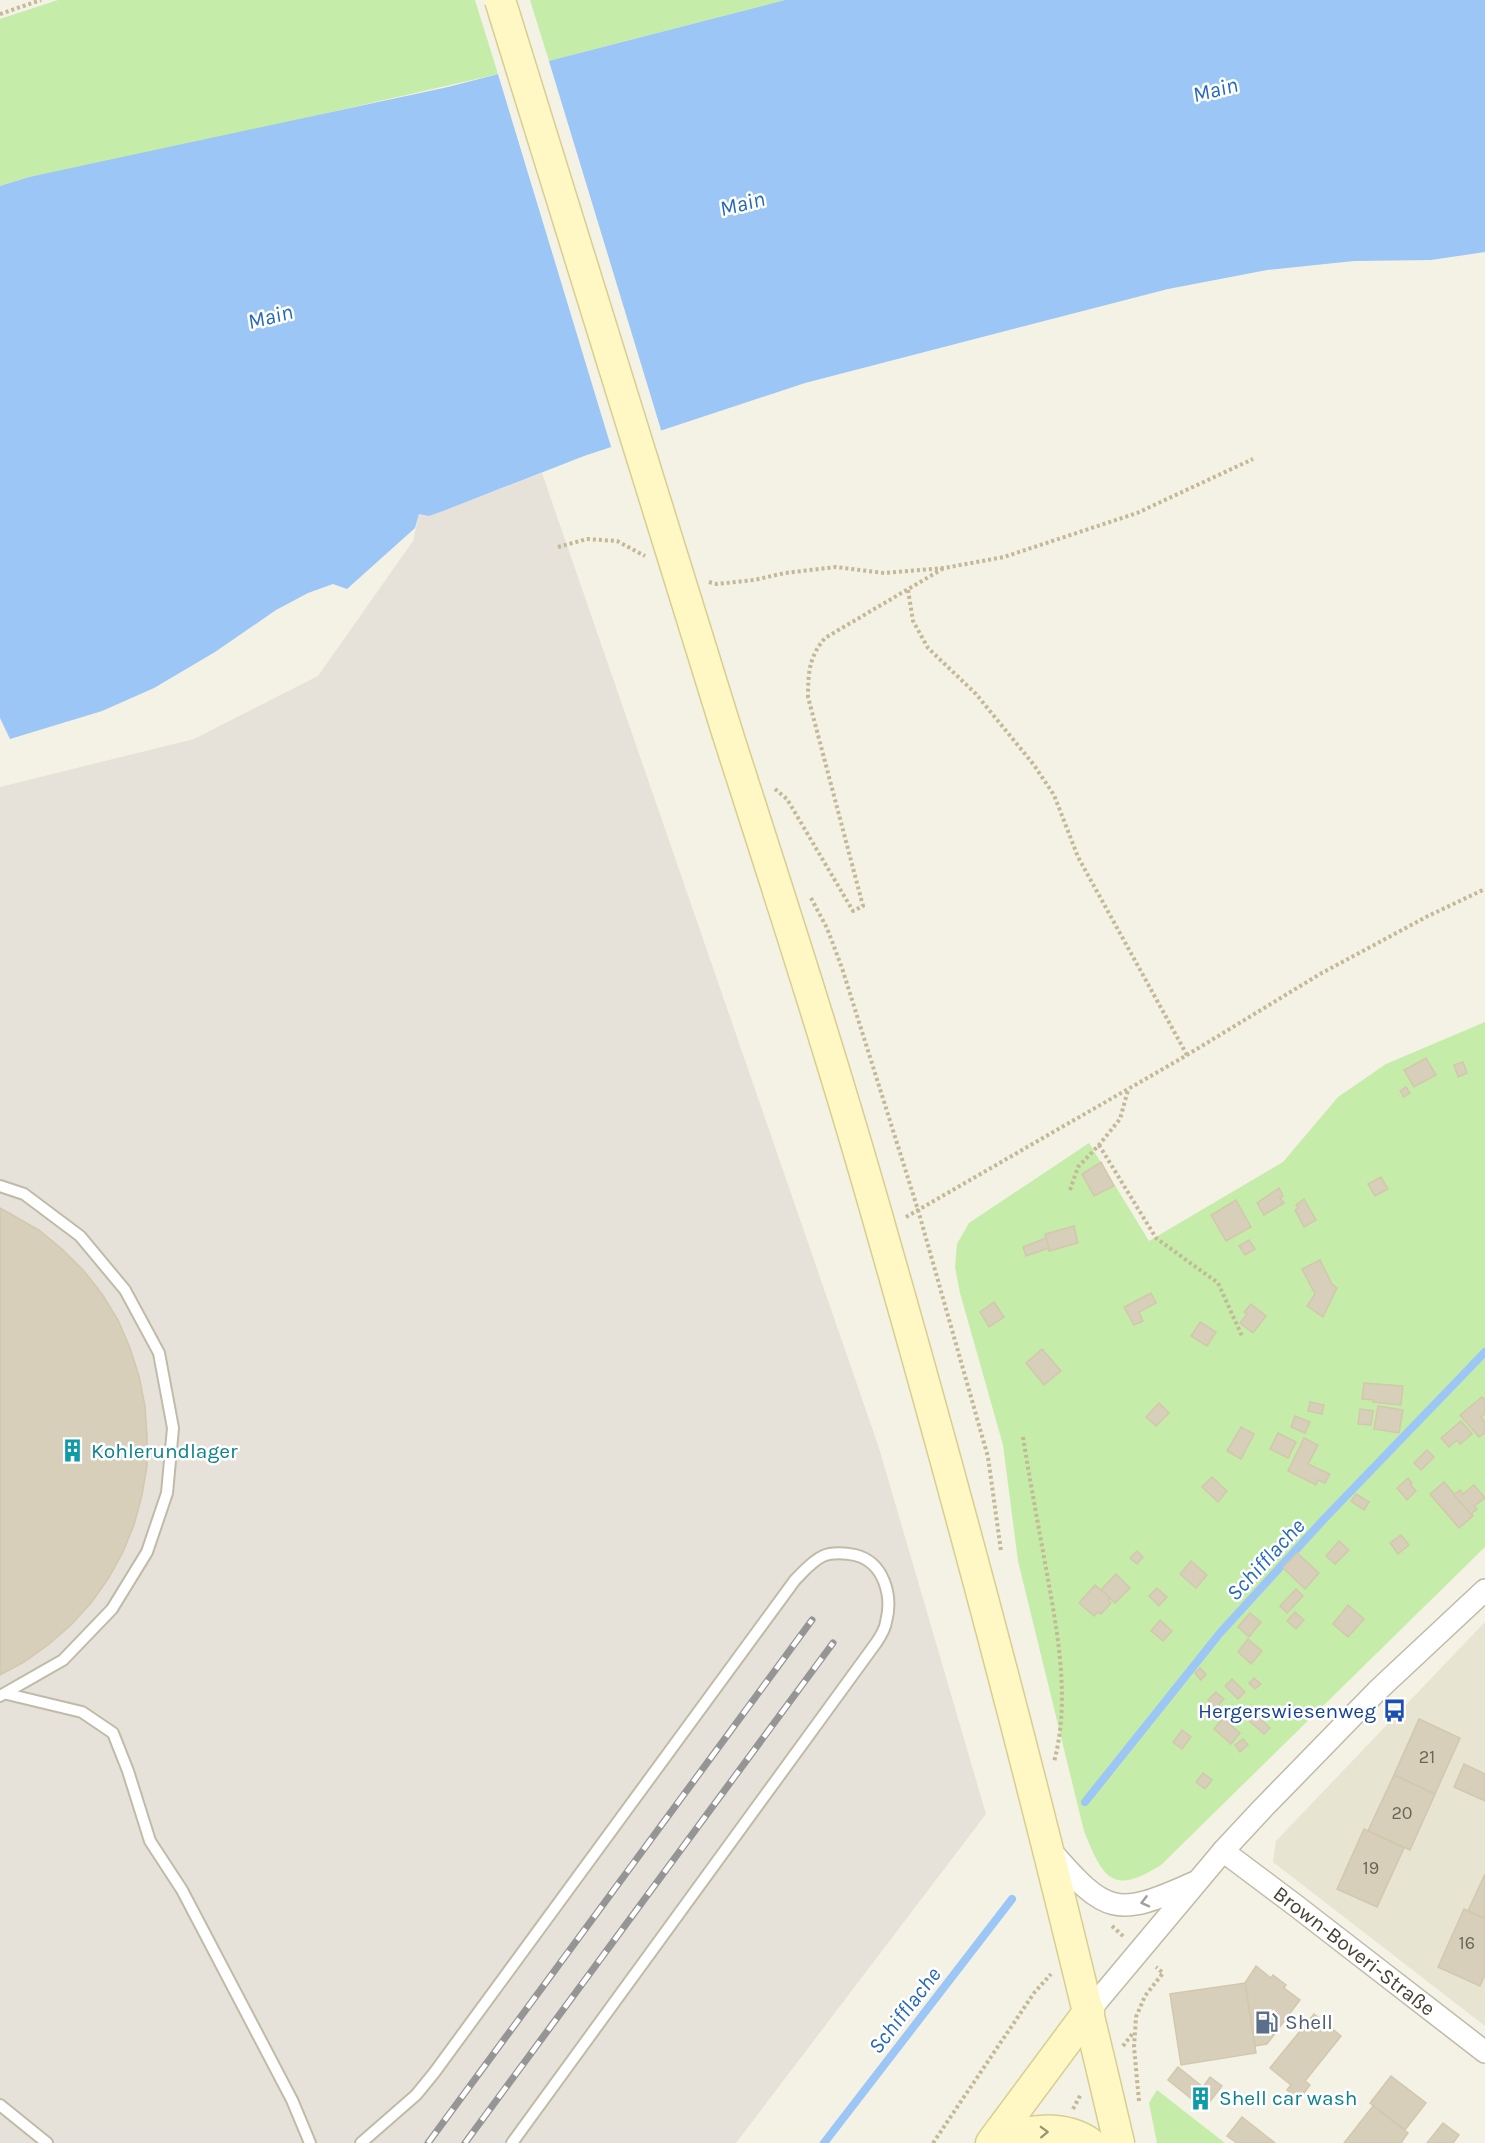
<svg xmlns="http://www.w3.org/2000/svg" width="1485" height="2143" font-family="Karla,sans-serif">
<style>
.residential{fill:#e8e4d2}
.industrial{fill:#e6e2da}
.green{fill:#c6ecaa}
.water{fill:#9bc6f6}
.pier{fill:#f4f1e5}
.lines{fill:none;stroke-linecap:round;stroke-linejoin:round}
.stream{stroke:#9bc6f6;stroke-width:8}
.building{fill:#d7cfb9;stroke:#d2c8ac;stroke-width:1.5}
.lane-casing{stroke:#c0bba7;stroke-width:14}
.street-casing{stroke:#c0bba7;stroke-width:24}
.secondary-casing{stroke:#d7ce90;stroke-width:33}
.path{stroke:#c3b996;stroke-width:4;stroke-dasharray:3 3;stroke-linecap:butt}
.lane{stroke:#fff;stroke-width:10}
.street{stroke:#fff;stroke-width:21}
.secondary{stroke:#fff8c4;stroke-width:30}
.rail-casing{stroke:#959595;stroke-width:7}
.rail{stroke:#fff;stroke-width:4.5;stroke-dasharray:14;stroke-linecap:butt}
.secondary-bridge-casing{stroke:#d7ce90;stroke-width:33;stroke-linecap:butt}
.secondary-bridge{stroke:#fff8c4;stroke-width:30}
.oneway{stroke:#a3a09a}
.oneway2{stroke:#9a9475}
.labels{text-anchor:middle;stroke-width:5;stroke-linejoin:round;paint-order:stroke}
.number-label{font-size:18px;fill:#6b6555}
.culture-label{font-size:21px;fill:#0d838f;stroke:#fff;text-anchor:start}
.transit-label{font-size:21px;fill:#164399;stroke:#fff;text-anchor:end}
.street-label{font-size:21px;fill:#474234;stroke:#fff}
.service-label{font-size:21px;fill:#4e5e75;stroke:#fff;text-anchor:start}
.water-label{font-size:22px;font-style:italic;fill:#2469bc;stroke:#fff}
</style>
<rect width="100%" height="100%" fill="#f4f1e5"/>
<polygon class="residential" points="1485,1622 1485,2026 1273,1862 1276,1841"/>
<polygon class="industrial" points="542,473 879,1448 986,1814 736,2143 0,2143 0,787 194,739 318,676 413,541 419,514 429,516"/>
<g class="green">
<polygon points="58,0 475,0 498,74 209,140 29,177 0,186 0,19"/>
<polygon points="530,0 785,0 549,61"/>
<path d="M1485 1022V1547L1161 1865C1112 1896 1103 1878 1084 1831L1018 1561 1003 1445 960 1293 955 1267 957 1244 969 1223 1089 1143 1149 1241 1283 1162 1338 1097 1386 1064Z"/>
<polygon points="1157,2090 1225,2143 1157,2143 1149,2103"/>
</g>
<polygon class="water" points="785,0 1485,0 1485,252 1431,260 1354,261 1267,270 1168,289 805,383 584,456 443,511 429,516 419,514 415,528 347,589 333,584 308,593 276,610 215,652 154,688 102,711 10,739 0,718 0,186 29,177 448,87"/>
<polygon class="pier" points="548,58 662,433 612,450 497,71"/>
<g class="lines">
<g class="stream">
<polyline points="1085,1802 1220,1633 1325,1518 1485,1352"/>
<polyline points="824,2143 1012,1899"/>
</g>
</g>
<g class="building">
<polygon points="1426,1058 1436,1075 1414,1087 1404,1070"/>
<polygon points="1463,1062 1467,1073 1458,1077 1454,1065"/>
<polygon points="1406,1087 1410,1093 1404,1097 1400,1091"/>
<polygon points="1101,1162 1114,1186 1094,1196 1082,1174"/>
<polygon points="1381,1177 1388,1189 1375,1196 1368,1184"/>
<polygon points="1279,1188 1283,1196 1280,1198 1284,1203 1264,1215 1257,1203"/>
<polygon points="1304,1199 1316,1220 1304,1227 1295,1210 1298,1208 1296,1205"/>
<polygon points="1236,1200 1251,1227 1226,1241 1211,1215"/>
<polygon points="0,1208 39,1230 62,1249 84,1271 102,1294 118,1320 130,1348 139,1376 145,1406 147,1436 147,1466 142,1495 134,1525 123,1552 108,1579 91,1603 71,1625 48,1645 24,1662 0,1675"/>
<polygon points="1074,1226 1078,1243 1049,1251 1045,1234"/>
<polygon points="1046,1238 1049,1248 1026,1256 1023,1247"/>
<polygon points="1249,1240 1255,1249 1245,1255 1239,1246"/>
<polygon points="1320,1260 1332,1284 1337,1288 1323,1317 1307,1306 1315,1294 1302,1269"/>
<polygon points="1151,1293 1156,1303 1139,1312 1143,1321 1134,1325 1124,1307"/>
<polygon points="994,1302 1004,1317 989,1327 980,1312"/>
<polygon points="1251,1304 1266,1316 1253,1333 1240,1323 1247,1314 1244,1312"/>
<polygon points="1200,1322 1216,1332 1207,1346 1191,1336"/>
<polygon points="1042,1349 1061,1371 1044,1385 1026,1363"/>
<polygon points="1364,1383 1403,1386 1401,1405 1373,1402 1373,1400 1362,1399"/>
<polygon points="1482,1397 1485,1400 1485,1414 1481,1417 1485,1422 1485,1433 1479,1437 1460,1415"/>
<polygon points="1310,1402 1324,1405 1322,1414 1308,1411"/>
<polygon points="1159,1403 1169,1413 1156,1426 1146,1417"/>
<polygon points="1378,1406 1403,1410 1399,1433 1374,1429"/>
<polygon points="1360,1409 1373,1411 1371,1425 1358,1424"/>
<polygon points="1295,1416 1310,1422 1305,1433 1291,1427"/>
<polygon points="1461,1421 1472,1434 1460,1444 1457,1440 1449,1447 1441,1438"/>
<polygon points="1241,1427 1254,1434 1241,1459 1227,1451"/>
<polygon points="1278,1433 1296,1442 1288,1458 1270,1449"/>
<polygon points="1304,1438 1318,1445 1308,1464 1330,1474 1325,1483 1318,1480 1316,1485 1288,1471"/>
<polygon points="1427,1450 1434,1457 1421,1470 1414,1463"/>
<polygon points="1212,1477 1227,1491 1218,1502 1202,1487"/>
<polygon points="1408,1478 1412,1483 1410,1484 1416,1491 1407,1500 1397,1488"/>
<polygon points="1444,1482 1473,1516 1459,1528 1430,1494"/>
<polygon points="1474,1485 1485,1498 1474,1506 1477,1509 1471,1514 1454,1495 1460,1490 1463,1494"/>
<polygon points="1356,1494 1369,1502 1364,1510 1351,1501"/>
<polygon points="1401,1535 1409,1545 1398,1554 1390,1543"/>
<polygon points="1339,1541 1349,1550 1335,1564 1326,1556"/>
<polygon points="1137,1551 1143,1557 1137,1564 1130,1558"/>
<polygon points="1297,1553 1319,1573 1305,1589 1283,1568"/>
<polygon points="1191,1561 1207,1575 1196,1588 1180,1574"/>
<polygon points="1116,1574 1130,1588 1115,1603 1101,1590"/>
<polygon points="1095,1585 1110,1598 1108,1601 1111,1603 1101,1614 1098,1612 1094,1616 1079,1603"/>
<polygon points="1157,1588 1167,1597 1159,1606 1149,1596"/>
<polygon points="1296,1589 1303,1596 1287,1613 1280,1606"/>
<polygon points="1348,1605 1364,1619 1348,1637 1333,1624"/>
<polygon points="1295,1612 1304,1620 1296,1629 1287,1621"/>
<polygon points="1250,1613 1261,1622 1249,1637 1238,1627"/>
<polygon points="1160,1620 1172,1631 1163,1641 1151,1631"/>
<polygon points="1248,1639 1262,1651 1251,1664 1238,1652"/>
<polygon points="1200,1668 1206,1674 1201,1680 1195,1673"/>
<polygon points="1254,1678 1261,1684 1255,1689 1249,1683"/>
<polygon points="1232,1679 1245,1692 1238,1699 1225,1686"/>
<polygon points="1216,1692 1224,1699 1216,1708 1208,1700"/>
<polygon points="1254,1713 1270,1728 1264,1734 1248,1720"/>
<polygon points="1223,1718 1240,1733 1231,1744 1214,1729"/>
<polygon points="1419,1719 1460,1738 1435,1794 1394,1775"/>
<polygon points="1182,1730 1191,1737 1182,1749 1173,1742"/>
<polygon points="1243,1739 1248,1745 1240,1752 1235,1745"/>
<polygon points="1464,1764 1485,1774 1485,1801 1454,1787"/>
<polygon points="1203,1773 1212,1780 1205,1789 1196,1782"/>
<polygon points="1394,1775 1435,1794 1410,1850 1368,1831"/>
<polygon points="1364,1829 1404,1848 1377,1907 1337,1889"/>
<polygon points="1485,1874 1485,1919 1468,1911"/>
<polygon points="1464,1909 1485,1919 1485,1975 1480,1986 1438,1967"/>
<polygon points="1256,1966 1271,1978 1273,1975 1286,1985 1284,1988 1300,2000 1267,2044 1255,2046 1245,1983"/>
<polygon points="1245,1983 1256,2053 1181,2065 1170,1994"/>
<polygon points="1314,2014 1341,2036 1305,2081 1310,2085 1299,2100 1287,2090 1291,2085 1270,2068"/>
<polygon points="1178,2067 1203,2087 1210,2077 1222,2086 1204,2109 1168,2080"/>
<polygon points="1391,2076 1426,2103 1405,2130 1370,2103"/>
<polygon points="1373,2106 1408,2133 1401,2143 1344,2143"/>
<polygon points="1242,2117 1275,2143 1237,2143 1227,2136"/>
<polygon points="1443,2123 1459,2135 1453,2143 1427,2143"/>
</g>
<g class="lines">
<defs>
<g id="lane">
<polyline points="0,1186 24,1194 80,1236 125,1290 159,1353 173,1428 167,1493 147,1552 112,1609 63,1660 0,1696"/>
<polyline points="7,1694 82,1712 113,1733 128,1771 150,1841 182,1890 292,2100 310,2143"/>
<polyline points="0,2105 47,2143"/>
<path d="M361 2143 416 2095 434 2073 795 1580C803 1572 812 1561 823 1556 832 1552 846 1553 855 1555 884 1562 893 1596 886 1622 885 1630 880 1637 876 1643L512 2143"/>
</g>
<g id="street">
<path d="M1051 1851C1106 1914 1116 1918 1193 1883"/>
<path id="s1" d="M1223 1851 1295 1905 1485 2052"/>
<polyline points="1089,2011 1223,1851 1263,1808 1377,1691 1485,1590"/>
</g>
<g id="secondary">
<path d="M728 735C781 900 835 1066 882 1233 968 1534 1048 1838 1119 2143"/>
<polyline points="991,2143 1089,2011"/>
<path d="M999 2143C1025 2128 1064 2125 1090 2143"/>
</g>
</defs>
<use href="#lane" class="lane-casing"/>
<use href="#street" class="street-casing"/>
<use href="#secondary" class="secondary-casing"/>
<g class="path">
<polyline points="0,14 41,0"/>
<polyline points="558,547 587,539 617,541 645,556"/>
<polyline points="709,582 717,584 754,580 785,573 836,567 884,573 944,568 1004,557 1137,513 1253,459"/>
<polyline points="908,590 913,621 928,648 976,694 1034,765 1054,795 1078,857 1187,1055"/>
<path d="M775 789 787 799 853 911 863 906 808 697C808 673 809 657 825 638L944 568"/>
<polyline points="811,898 827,928 842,968 918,1210 988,1457 1001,1551"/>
<polyline points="1099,1145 1156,1238 1218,1283 1242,1336"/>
<polyline points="1070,1190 1078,1167 1099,1145 1120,1119 1128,1090"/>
<polyline points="906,1217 1187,1055 1320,974 1428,916 1485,889"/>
<path d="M1023 1437C1030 1481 1038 1524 1046 1568 1057 1631 1071 1698 1054 1762"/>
<polyline points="1112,1926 1124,1937"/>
<polyline points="1123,2046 1133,2033"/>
<polyline points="1139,2101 1134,2047 1136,2017 1145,1996 1163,1973 1156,1967"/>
<polyline points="1073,2109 1081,2094"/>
<polyline points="933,2143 1034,1993 1051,1974"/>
</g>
<use href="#lane" class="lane"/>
<use href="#street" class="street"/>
<use href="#secondary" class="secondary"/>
<defs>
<g id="rail">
<polyline points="428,2143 812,1620"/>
<polyline points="465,2143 833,1643"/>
</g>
</defs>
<use href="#rail" class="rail-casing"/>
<use href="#rail" class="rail"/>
<defs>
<polyline id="secondary-bridge" points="500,0 728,735"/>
</defs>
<use href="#secondary-bridge" class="secondary-bridge-casing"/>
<use href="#secondary-bridge" class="secondary-bridge"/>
</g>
<defs><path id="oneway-chevron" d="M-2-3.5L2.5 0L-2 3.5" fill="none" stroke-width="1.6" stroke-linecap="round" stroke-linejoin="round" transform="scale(1.5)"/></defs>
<use class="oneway" href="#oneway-chevron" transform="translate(1145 1902) rotate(166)"/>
<use class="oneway2" href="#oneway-chevron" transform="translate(1044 2132) rotate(-2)"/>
<defs>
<symbol id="building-bare" viewBox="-9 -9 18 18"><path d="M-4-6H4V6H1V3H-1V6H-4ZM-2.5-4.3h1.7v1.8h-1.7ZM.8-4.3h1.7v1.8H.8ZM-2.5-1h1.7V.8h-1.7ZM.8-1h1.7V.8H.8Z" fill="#0f9aa8" stroke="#fff" stroke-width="2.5" paint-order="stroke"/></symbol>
<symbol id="bus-bare" viewBox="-9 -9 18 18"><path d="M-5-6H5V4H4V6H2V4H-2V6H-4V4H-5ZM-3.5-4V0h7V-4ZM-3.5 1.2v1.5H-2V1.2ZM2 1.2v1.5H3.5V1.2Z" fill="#1a4fb4" stroke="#fff" stroke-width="2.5" paint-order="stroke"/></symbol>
<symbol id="fuel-bare" viewBox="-9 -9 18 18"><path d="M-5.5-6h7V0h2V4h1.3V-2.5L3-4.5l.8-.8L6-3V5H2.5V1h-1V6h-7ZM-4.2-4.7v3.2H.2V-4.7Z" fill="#5c6f8a" stroke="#fff" stroke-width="2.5" paint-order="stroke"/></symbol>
</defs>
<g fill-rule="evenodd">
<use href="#building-bare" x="56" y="1434" width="33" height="33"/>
<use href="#bus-bare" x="1378" y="1694" width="33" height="33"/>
<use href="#fuel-bare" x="1250" y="2006" width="33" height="33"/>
<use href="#building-bare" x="1184" y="2082" width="33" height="33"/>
</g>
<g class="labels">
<g class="number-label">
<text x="1427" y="1763">21</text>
<text x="1402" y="1819">20</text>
<text x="1371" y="1874">19</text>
<text x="1467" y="1949">16</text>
</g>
<g class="culture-label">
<text x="91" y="1458">Kohlerundlager</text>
<text x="1219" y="2105">Shell car wash</text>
</g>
<g class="transit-label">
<text x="1376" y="1718">Hergerswiesenweg</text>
</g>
<g class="street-label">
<text dy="7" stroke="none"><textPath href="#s1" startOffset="165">Brown-Boveri-Straße</textPath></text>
</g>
<g class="service-label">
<text x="1285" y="2029">Shell</text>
</g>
<g class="water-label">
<text transform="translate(1215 89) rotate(-14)" y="8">Main</text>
<text transform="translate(742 203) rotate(-14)" y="8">Main</text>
<text transform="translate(270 316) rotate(-14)" y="8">Main</text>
<text transform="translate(1265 1559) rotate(-47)" y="8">Schifflache</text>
<text transform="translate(904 2010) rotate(-52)" y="8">Schifflache</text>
</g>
</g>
</svg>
